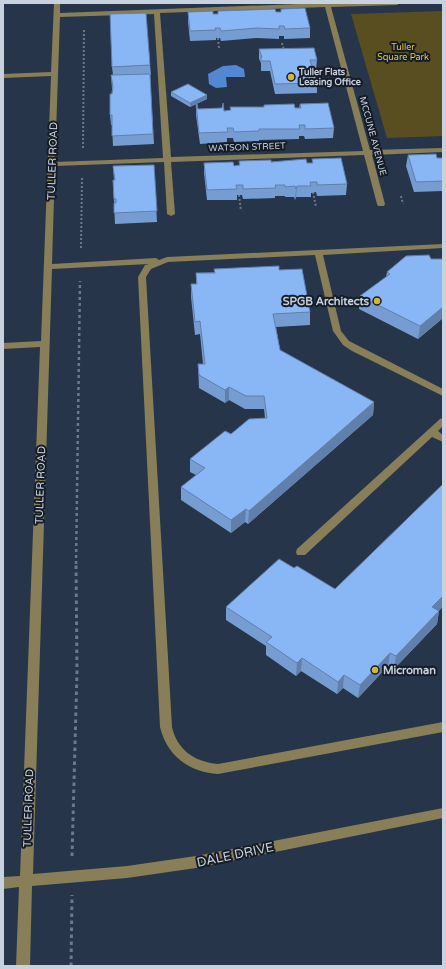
<svg xmlns="http://www.w3.org/2000/svg" width="446" height="969" font-family="'Varela Round',sans-serif">
<style>
.green{fill:#594e1f}
.water{fill:#5188d1}
.lines{fill:none;stroke-linecap:round;stroke-linejoin:round}
.path-far2{stroke:#6c798a;stroke-width:2;stroke-dasharray:2 2;stroke-linecap:butt}
.path-far1{stroke:#6c798a;stroke-width:2.5;stroke-dasharray:3 3;stroke-linecap:butt}
.path{stroke:#6c798a;stroke-width:3;stroke-dasharray:3.5 3.5;stroke-linecap:butt}
.minor{fill:#887e57;fill-rule:evenodd}
.wall{fill:#769dd2}
.shaded-wall{fill:#607fab}
.building{fill:#89b6f4;stroke:#607fab}
.poi-dot{fill:#d4b635;stroke:#151c25;stroke-width:1.5}
.labels{text-anchor:middle;stroke-width:4;stroke-linejoin:round;paint-order:stroke}
.far-park-label{font-size:9px;fill:#eac93a;stroke:#151c25}
.far-poi-label{font-size:9px;font-weight:bold;fill:#c8d2df;stroke:#151c25;text-anchor:start}
.far-street-label{font-size:9px;fill:#c8d2df;stroke:#151c25}
.street-label{font-size:11px;fill:#c8d2df;stroke:#151c25}
.poi-label{font-size:11px;font-weight:bold;fill:#c8d2df;stroke:#151c25;text-anchor:end}
.near-street-label{font-size:13px;fill:#c8d2df;stroke:#151c25}
</style>
<rect width="100%" height="100%" fill="#263549"/>
<polygon class="green" points="443,11 443,136 387,138 351,14"/>
<polygon class="water" points="236,65 244,69 245,77 226,77 227,87 216,88 209,84 208,74 223,66"/>
<g class="lines">
<g class="path-far2">
<polyline points="218,38 219,48"/>
<polyline points="282,43 284,50"/>
<polyline points="83,148 84,29"/>
<polyline points="313,192 316,207"/>
<polyline points="239,195 241,211"/>
<polyline points="401,196 403,204"/>
<polyline points="81,248 82,177"/>
</g>
<polyline class="path-far1" points="76,564 80,281"/>
<g class="path">
<polyline points="72,856 77,671 76,563"/>
<polyline points="71,966 72,895"/>
</g>
<g class="minor">
<path d="M54 3H60V13L324 3H400L397 5 331 7 370 150 443 148V152L372 155 385 204 384 206H378L377 204 364 155 171 162 175 214 171 216 167 214 164 162 55 166 52 264 156 258 159 260 167 257 443 244V248L323 255 341 331 349 341 443 389V396L352 351 343 345 333 331 315 255 168 262 151 269 146 277 172 727C177 750 195 762 218 764L443 722V732L218 774C189 772 167 756 160 727L138 277 145 265 149 264 52 269 33 874 127 866 196 856 443 808V818L196 868 127 878 32 886 30 966H16L19 887 3 889V877L20 876 40 347 3 349V343L41 341 51 76 3 78V74L51 72ZM325 7 363 151 171 157 160 13ZM154 14 163 158 55 162 60 17Z"/>
<polygon points="443,418 443,426 438,431 443,435 443,442 432,437 305,555 297,555 296,552 297,549 440,419"/>
</g>
</g>
<g class="wall">
<polygon points="281,9 310,28 310,38 284,39 284,36 279,36 279,39 257,38 221,41 220,38 216,38 216,40 190,41 188,22 188,12 213,14 281,12"/>
<polygon points="259,49 317,60 316,70 313,70 317,83 317,93 275,94 270,71 261,71 261,63 259,59"/>
<polygon points="150,65 151,75 150,75 154,144 113,146 112,125 111,125 110,115 112,89 111,75 113,75 112,67"/>
<polygon points="171,92 207,95 207,99 190,107 171,96"/>
<polygon points="196,104 198,109 224,111 230,110 230,107 264,107 264,105 299,108 300,104 334,128 333,138 305,139 304,136 299,136 299,139 259,140 259,141 234,142 233,138 227,138 227,142 200,144 196,115"/>
<polygon points="442,154 443,154 443,191 414,192 406,166 408,155 437,158 442,158"/>
<polygon points="312,159 347,184 346,195 317,196 316,192 311,193 311,197 296,197 295,200 294,197 285,197 285,196 275,196 275,198 243,199 242,195 237,195 237,200 207,200 204,173 204,163 234,166 239,165 239,161 307,163 312,163"/>
<polygon points="154,165 157,222 115,224 113,180 114,180 113,166"/>
<polygon points="431,259 443,259 443,318 418,339 359,309 360,296 386,277 387,272"/>
<polygon points="279,270 310,312 310,325 276,327 280,350 374,402 373,415 248,524 245,522 231,533 181,500 181,487 196,475 190,472 190,459 231,434 265,418 264,409 245,409 229,400 225,403 199,388 198,364 203,364 200,334 195,335 191,297 191,284 196,284 196,273"/>
<polygon points="294,568 335,589 439,611 437,624 394,669 388,666 358,698 343,688 337,694 301,671 296,676 266,655 266,646 226,620 226,607"/>
</g>
<g class="shaded-wall">
<polygon points="207,95 207,99 190,107 190,103"/>
<polygon points="297,186 296,197 295,200 296,189"/>
<polygon points="443,307 443,318 418,339 420,326"/>
<polygon points="229,387 229,400 225,403 225,390"/>
<polygon points="374,402 373,415 248,524 249,511"/>
<polygon points="246,509 245,522 231,533 231,520"/>
<polygon points="443,596 443,607 430,620 432,607"/>
<polygon points="439,611 437,624 394,669 396,656"/>
<polygon points="390,653 388,666 358,698 360,685"/>
<polygon points="302,658 301,671 296,676 297,663"/>
<polygon points="344,675 343,688 337,694 338,682"/>
</g>
<g class="building">
<polygon points="305,8 310,28 285,29 284,26 279,26 279,29 257,28 221,31 220,28 215,28 216,30 190,31 188,12 213,11 213,14 218,14 218,11 275,9 276,12 281,12 281,9"/>
<polygon points="146,13 150,65 112,67 110,14"/>
<polygon points="314,48 317,60 310,60 317,83 275,84 270,61 261,61 261,57 262,57 259,49"/>
<polygon points="150,74 153,134 112,136 112,115 110,115 110,94 112,94 113,87 111,75"/>
<polygon points="188,84 207,95 190,103 171,92"/>
<polygon points="223,103 224,111 231,110 230,107 264,107 264,105 294,104 295,108 301,108 300,104 328,103 334,128 305,129 305,125 299,125 300,129 259,129 259,131 234,132 233,128 227,128 228,132 199,133 196,104 197,104 198,109 222,108"/>
<polygon points="436,154 437,158 443,158 443,181 416,182 408,155"/>
<polygon points="341,158 347,184 317,185 317,182 310,182 311,186 297,186 296,189 295,186 285,187 285,185 275,185 276,188 243,189 243,185 236,185 237,189 207,190 204,163 233,162 234,166 240,165 239,161 271,160 271,162 306,159 307,163 313,163 312,159"/>
<polygon points="154,165 157,211 114,213 114,203 116,203 116,199 114,199 113,180 115,180 113,166"/>
<polygon points="429,255 431,259 443,259 443,307 420,326 360,296 390,274 387,272 406,256"/>
<polygon points="279,266 279,270 302,269 310,312 273,314 280,350 374,402 249,511 246,509 231,520 181,487 205,468 190,459 225,431 231,434 249,419 267,418 264,396 246,396 229,387 225,390 199,375 198,364 205,364 200,321 195,322 191,284 197,284 196,273 215,273 214,269"/>
<polygon points="443,484 443,596 432,607 439,611 396,656 390,653 360,685 344,675 338,682 302,658 297,663 266,642 272,637 226,607 279,559 294,568 297,566 335,589"/>
</g>
<g class="poi-dot">
<circle cx="291" cy="77" r="4"/>
<circle cx="377" cy="301" r="4"/>
<circle cx="375" cy="670" r="4"/>
</g>
<g class="labels">
<g class="far-park-label">
<text x="403" y="50">Tuller<tspan x="403" dy="10">Square Park</tspan></text>
</g>
<g class="far-poi-label">
<text x="299" y="75">Tuller Flats<tspan x="299" dy="10">Leasing Office</tspan></text>
</g>
<g class="far-street-label">
<text transform="translate(373 136) rotate(75)" y="3">MCCUNE AVENUE</text>
<text transform="translate(247 147) rotate(-2)" y="3">WATSON STREET</text>
</g>
<g class="street-label">
<text transform="translate(52 161) rotate(-88)" y="4">TULLER ROAD</text>
<text transform="translate(40 485) rotate(-88)" y="4">TULLER ROAD</text>
<text transform="translate(28 808) rotate(-88)" y="4">TULLER ROAD</text>
</g>
<g class="poi-label">
<text x="369" y="305">SPGB Architects</text>
<text x="383" y="674" text-anchor="start">Microman</text>
</g>
<g class="near-street-label">
<text transform="translate(235 854) rotate(-12)" y="5">DALE DRIVE</text>
</g>
</g>
<rect width="446" height="969" fill="none" stroke="#c8d2df" stroke-width="8"/>
</svg>
